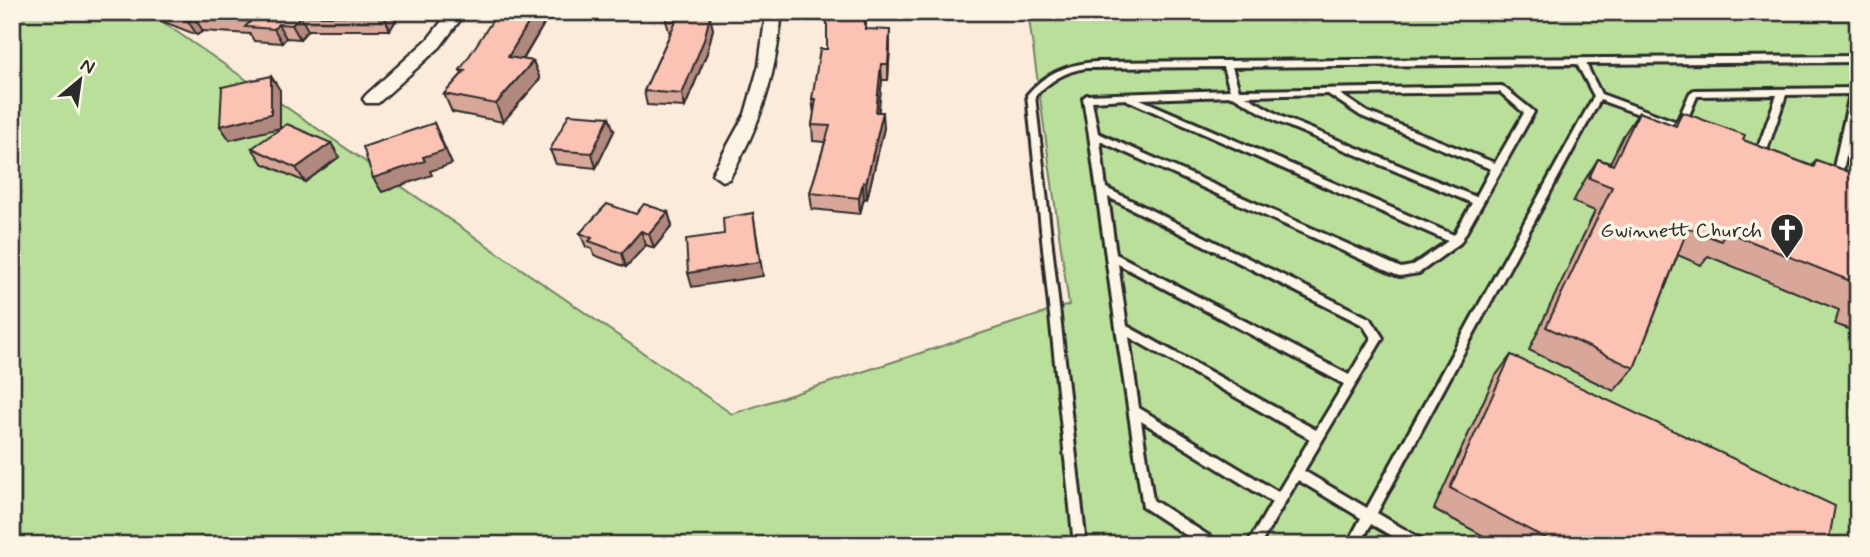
<svg xmlns="http://www.w3.org/2000/svg" width="1870" height="557" viewBox="0 0 1870 557" font-family="Mynerve,sans-serif">
<style>
.green{fill:#b9df9b;stroke:#728563;stroke-width:2}
.lines{fill:none;stroke-linecap:round;stroke-linejoin:round}
.service-casing{stroke:#2b2b2b;stroke-width:6}
.minor-casing{stroke:#2b2b2b;stroke-width:5}
.service{fill:#fcf5e5;fill-rule:evenodd}
.minor{fill:#fcf5e5;fill-rule:evenodd}
.wall{fill:#d9a79a;stroke:#2b2b2b;stroke-width:2}
.shaded-wall{fill:#b0887d;stroke:#2b2b2b;stroke-width:2}
.building{fill:#fcc2b3;stroke:#2b2b2b;stroke-width:2}
.labels{text-anchor:middle;stroke-width:7;stroke-linejoin:round;paint-order:stroke}
.poi-label{font-size:21px;fill:#2b2b2b;stroke:#fcf5e5;text-anchor:end}
</style>
<rect width="100%" height="100%" fill="#fcebdb"/>
<filter id="ink" filterUnits="userSpaceOnUse"><feTurbulence type="fractalNoise" baseFrequency=".0143" numOctaves="2"/><feDisplacementMap in="SourceGraphic" scale="14" xChannelSelector="R" yChannelSelector="G"/><feConvolveMatrix kernelMatrix="1 2 1 2 8 2 1 2 1" color-interpolation-filters="sRGB"/></filter>
<g filter="url(#ink)">
<path class="green" d="M12,12h136l584,402 337,-109 -41,-293h830v533h-1846z"/>
<g class="lines">
<g class="service-casing">
<path id="service" d="M1858,56v6l-272,2 15,30 76,28 13,-29 4,-3 164,-2v11l-17,82 -5,3 -5,-3 19,-87 -64,1 -21,61 -5,3 -5,-3 22,-61 -80,1 -12,29 8,4 -5,3 -88,-32 -223,413 47,28 1,4h-18l-36,-21 -11,21h-13l14,-27 -63,-38 -38,65h-13l25,-43 -131,-81 12,79 64,41 1,4h-17l-58,-38 -27,-179 -27,-193 -6,-37 4,-3 143,-5 -7,-23 -137,1c-21,3 -36,13 -51,28l51,449h-12l-47,-450c18,-22 41,-31 69,-33zM1577,64l17,32 -227,412 -63,-37 79,-133 -12,-19 -265,-131 -6,-47 296,134 4,1 19,-3 41,-30 74,-131 -2,-2 -30,-24 -263,4 -7,-23zM1500,92l24,21 -29,50 -128,-51 -27,-18zM1328,94l33,22 130,53 -15,28 -194,-80 -36,-21zM1233,96l43,25 196,82 -18,32 -314,-136zM1127,99v1l321,141 -36,25 -11,2 -303,-135 -6,-32zM1108,197l255,128 8,13 -22,37 -233,-121zM1118,264l226,120 -28,46 -189,-104zM1129,337l181,102 -32,53 -139,-84z"/>
</g>
<g class="minor-casing">
<g id="minor">
<path d="M449,12h17l-26,35 -62,56h-12l-3,-4 3,-4 62,-56z"/>
<path d="M766,12h16c-7,65 -20,111 -53,167l-7,2 -10,-7 33,-60 14,-49z"/>
</g>
</g>
<use href="#service" class="service"/>
<use href="#minor" class="minor"/>
</g>
<g class="wall">
<path d="M139,12h262l-11,18h-82l-8,9 -14,-1 -4,5 -28,-2 -4,-7 -47,-3 -6,4z"/>
<path d="M551,12l-28,48 10,1 7,18 -37,43 -51,-10 -8,-18 18,-20 -2,-4z"/>
<path d="M668,12h40v4l5,13 -6,24 -22,54 -38,-2 -3,-14 26,-57 -4,-13z"/>
<path d="M827,12h39v17l24,17 -2,34h-6l-4,32 6,16 -17,71 -3,-1 -4,16 -48,-5 -2,-16 15,-51 -12,-1 -1,-16 2,-11 -2,-15 15,-50z"/>
<path d="M1639,112l34,13 9,-13 61,28 69,26 4,-6 42,15v158l-23,-9 4,-14 -131,-54 -7,9 -23,-10 -44,113 -20,23 -85,-41 66,-139 -22,-9 10,-19 15,-24 12,4 13,-27z"/>
<path d="M614,131l-18,37 -40,-4 -6,-14z"/>
<path d="M331,143l8,14 -34,25 -43,-19 -10,-15z"/>
<path d="M668,212l4,14 -18,22 -8,-3 -20,22 -32,-12 -2,-6 -6,-2 -6,-14 56,-19z"/>
<path d="M1511,355l317,190h-328l-66,-36 60,-131z"/>
</g>
<g class="shaded-wall">
<path d="M386,12h15l-11,18 -6,-14z"/>
<path d="M535,12h16l-37,62 -6,-17z"/>
<path d="M703,12h5l-3,17 -3,-13z"/>
<path d="M300,16l8,14 -8,9 -8,-14z"/>
<path d="M710,16l3,13 -6,24 -22,54 -3,-13z"/>
<path d="M194,17l9,14 -6,4 -9,-14z"/>
<path d="M278,24l8,14 -4,5 -8,-14z"/>
<path d="M890,30v16l-2,34v-16z"/>
<path d="M533,61l7,18 -37,43 -7,-18z"/>
<path d="M881,64l1,16 -5,48 -1,-16z"/>
<path d="M271,76l9,14v38l-50,12 -10,-14z"/>
<path d="M883,112l1,16 -17,71 -1,-16z"/>
<path d="M609,117l5,14 -18,37 -4,-15z"/>
<path d="M434,123l18,41 -22,7 2,4 -50,17 -9,-14 50,-21z"/>
<path d="M331,143l8,14 -34,25 -9,-14z"/>
<path d="M863,182l1,16 -4,16 -1,-16z"/>
<path d="M668,212l4,14 -18,22 -5,-14z"/>
<path d="M753,213l10,63 -71,11 -4,-14z"/>
<path d="M641,231l5,14 -20,22 -4,-14z"/>
</g>
<g class="building">
<path d="M165,12h221l-2,4h-84l-8,9 -14,-1 -4,5 -29,-2 6,-6 -57,-4 -6,4z"/>
<path d="M498,12h37l-27,45 25,4 -37,43 -52,-10 21,-23 -5,-1z"/>
<path d="M668,12h35l-1,4h8l-6,24 -22,54 -38,-3 32,-70h-10z"/>
<path d="M827,12h38v17l25,1 -2,34h-7l-5,48h7l-17,71 -3,-1 -4,16 -49,-5 20,-67 -18,-1 4,-26h-4l8,-50h7z"/>
<path d="M271,76v38l-51,12 2,-39z"/>
<path d="M1639,112l37,14 6,-14 63,23 -2,5 71,27 2,-7 42,15v109l-133,-53 -4,10 -33,-13 -54,140 -88,-41 66,-140 -23,-9 9,-19 15,6z"/>
<path d="M569,114l40,3 -17,36 -42,-3z"/>
<path d="M434,123l11,27 -22,7 2,4 -52,17 -10,-31z"/>
<path d="M287,124l44,19 -35,25 -44,-20z"/>
<path d="M607,204l29,10 8,-10 24,8 -19,22 -8,-3 -19,22 -33,-12 3,-3 -12,-5z"/>
<path d="M753,213l7,49 -72,11 -2,-34 38,-5 -1,-16z"/>
<path d="M1511,355l324,151 -7,39h-270l-108,-57z"/>
</g>
</g>
<defs>
<g id="church-pin" transform="scale(1.75)"><path d="M0 17L-7.5 6A9.5 9.5 0 1 1 7.5 6Z" fill="#2b2b2b" stroke="#fcf5e5"/><path d="M-1.2-6h2.4v3.5h3.3v2.4h-3.3V6h-2.4V-.1h-3.3v-2.4h3.3Z" fill="#fff"/></g>
</defs>
<g fill-rule="evenodd">
<use href="#church-pin" x="1787" y="230"/>
</g>
<g class="labels">
<g class="poi-label">
<text x="1762" y="237">Gwinnett Church</text>
</g>
</g>
<rect width="1870" height="557" fill="none" stroke="#fcf5e5" stroke-width="42"/>
<rect x="21" y="21" width="1828" height="515" fill="none" stroke="#2b2b2b" stroke-width="2.5" filter="url(#ink)"/>
<g transform="translate(80 80) rotate(29)" stroke="#fcf5e5" stroke-width="5" paint-order="stroke">
<path d="M0-5L12 26L0 18L-12 26Z" fill="#2b2b2b"/>
<text y="-10" font-size="19" font-weight="bold" text-anchor="middle" fill="#2b2b2b">N</text>
</g>
</svg>
